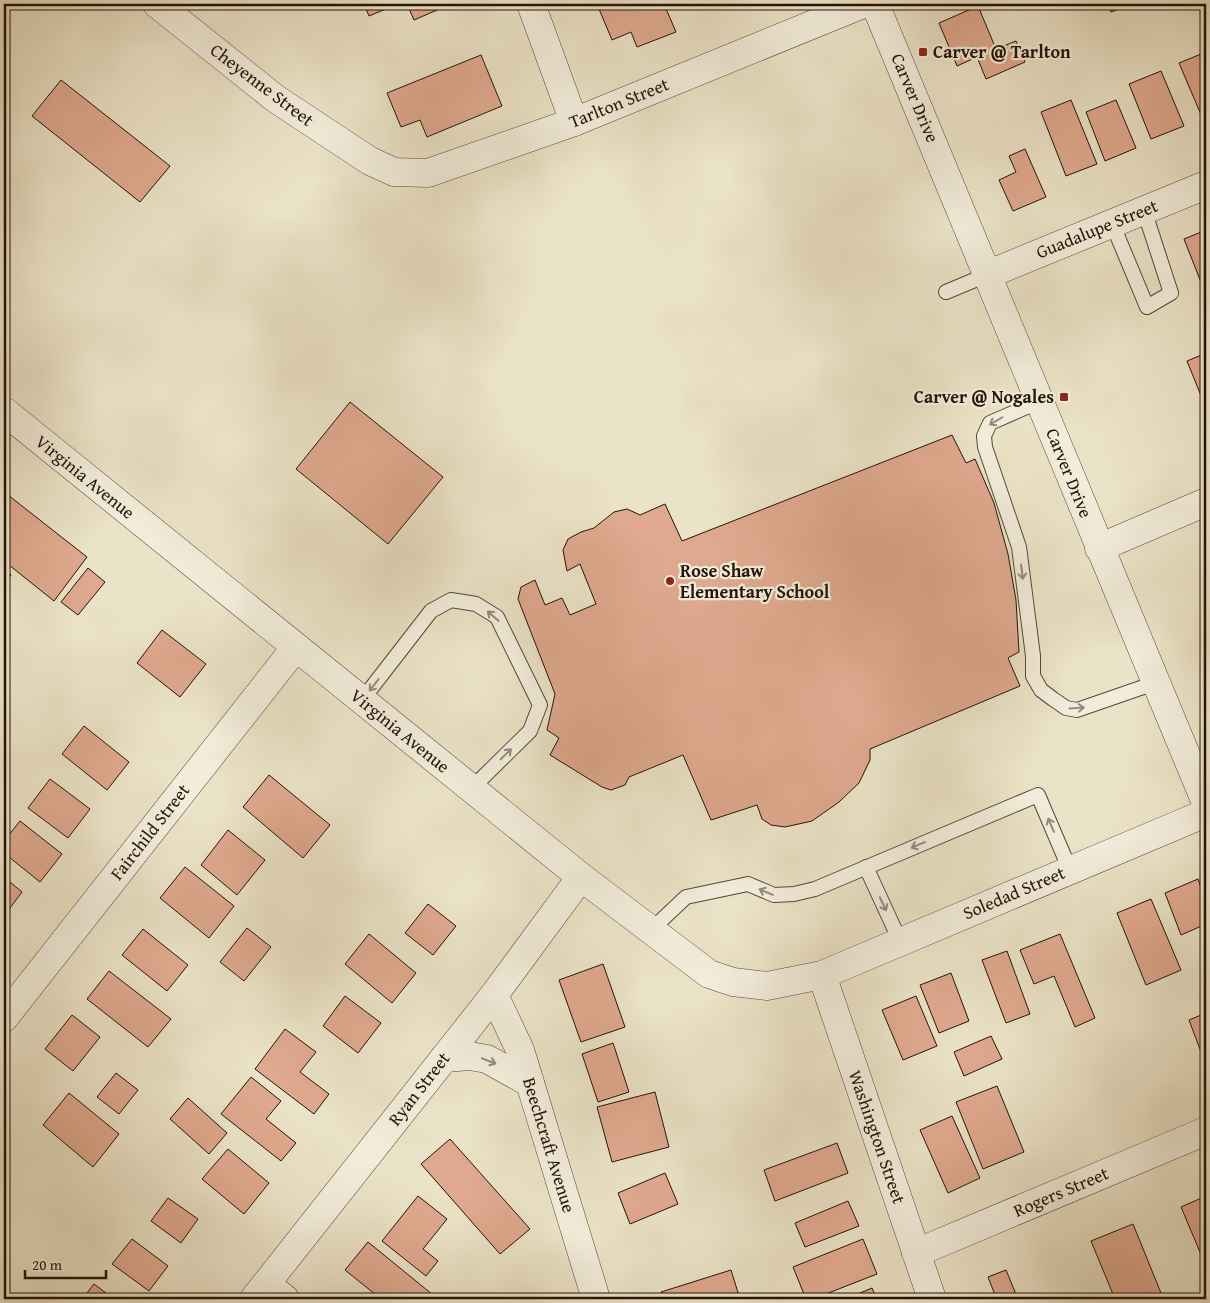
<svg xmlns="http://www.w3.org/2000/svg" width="1210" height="1303" viewBox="0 0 1210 1303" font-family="'Gentium Book Plus',serif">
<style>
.building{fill:#dfa98f;stroke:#251208}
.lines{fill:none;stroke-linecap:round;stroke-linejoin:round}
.lane-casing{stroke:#564638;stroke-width:16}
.street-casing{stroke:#564638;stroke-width:29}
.lane{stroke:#f2eddb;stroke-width:14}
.street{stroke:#f2eddb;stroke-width:28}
.oneway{stroke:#968a7c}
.poi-dot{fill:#8f2418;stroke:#f2eddb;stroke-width:2}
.labels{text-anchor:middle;stroke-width:4.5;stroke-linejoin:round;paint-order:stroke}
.poi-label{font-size:18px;font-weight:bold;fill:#251208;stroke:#f2eddb;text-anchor:start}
.street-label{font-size:18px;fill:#251208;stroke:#f2eddb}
</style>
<rect width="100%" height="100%" fill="#ebe3c7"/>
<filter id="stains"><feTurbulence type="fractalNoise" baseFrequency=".004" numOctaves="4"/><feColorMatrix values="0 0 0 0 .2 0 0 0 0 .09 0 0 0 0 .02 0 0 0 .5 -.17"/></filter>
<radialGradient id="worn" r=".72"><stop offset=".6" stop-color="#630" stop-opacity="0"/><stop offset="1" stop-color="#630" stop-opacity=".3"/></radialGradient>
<g class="building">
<path d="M364,4h34l-29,12z"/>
<path d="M407,4h44l-37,16z"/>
<path d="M611,4h53l12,28 -39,15 -6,-15 -19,8 -13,-31z"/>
<path d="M1108,4h24l-21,8z"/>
<path d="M978,6l18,43 20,-8 9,21 -39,17 -9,-22 -20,9 -18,-43z"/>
<path d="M1206,52v63l-4,2 -23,-54z"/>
<path d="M481,55l21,51 -75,31 -7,-17 -19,7 -14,-34z"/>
<path d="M1161,71l23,55 -33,13 -22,-55z"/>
<path d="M61,80l109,86 -30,36 -108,-86z"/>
<path d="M1071,100l26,64 -31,12 -25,-64z"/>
<path d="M1116,100l20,48 -31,13 -19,-49z"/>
<path d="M1025,149l21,48 -33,14 -14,-31 17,-8 -7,-16z"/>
<path d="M1206,230v65l-22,-56z"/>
<path d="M1204,354l2,7v47l-19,-47z"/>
<path d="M350,402l93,75 -55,67 -92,-75z"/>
<path d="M952,435l14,28 9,-4 19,44 14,51 8,46 3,52 -11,6 12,28 -150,63v11l-11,23 -20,19 -27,19 -27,6 -14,-2 -9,-6 -5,-14 -46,15 -28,-65 -54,22 -4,8 -14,5 -9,-3 -52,-32 9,-17 -12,-8 8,-36 -37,-95 3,-12 14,-7 10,25 17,-7 8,17 26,-11 -16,-40 -13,7 -4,-21 5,-11 13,-7 13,-4 20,-16 13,-3 13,6 25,-11 17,37z"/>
<path d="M8,495l79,62 -33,44 -50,-40v-61z"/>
<path d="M88,568l17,14 -27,33 -17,-13z"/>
<path d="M4,570l7,5 -7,10z"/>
<path d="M162,630l44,34 -26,33 -43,-34z"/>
<path d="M84,726l45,36 -22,28 -45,-36z"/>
<path d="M269,775l61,50 -27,33 -60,-51z"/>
<path d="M50,779l40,30 -22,29 -40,-30z"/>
<path d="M20,821l42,33 -22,28 -36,-29v-12z"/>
<path d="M228,830l37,30 -28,35 -36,-30z"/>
<path d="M185,867l49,39 -25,32 -49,-40z"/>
<path d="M4,877l18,15 -18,24z"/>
<path d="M1198,879l8,22v23l-25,11 -16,-42z"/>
<path d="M1151,899l30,71 -35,15 -29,-72z"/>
<path d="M428,904l28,22 -23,29 -28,-22z"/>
<path d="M247,928l24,19 -27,34 -24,-19z"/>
<path d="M143,929l45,36 -21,26 -45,-36z"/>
<path d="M369,934l47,39 -24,30 -47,-39z"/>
<path d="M1060,934l35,84 -20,9 -21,-51 -20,8 -14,-34z"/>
<path d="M1007,951l23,63 -24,9 -24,-63z"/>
<path d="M603,964l22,63 -44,15 -22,-62z"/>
<path d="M109,971l62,48 -23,28 -61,-48z"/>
<path d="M951,973l18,48 -30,12 -19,-48z"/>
<path d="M345,996l36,27 -23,30 -35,-27z"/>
<path d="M916,996l21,50 -34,14 -21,-50z"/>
<path d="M1206,1013v52l-17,-45z"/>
<path d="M72,1015l28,22 -27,34 -28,-22z"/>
<path d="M285,1029l31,23 -16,20 29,22 -15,20 -59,-45z"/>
<path d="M991,1036l11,23 -38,17 -10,-24z"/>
<path d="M613,1043l16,49 -31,10 -16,-48z"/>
<path d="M116,1073l22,17 -19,24 -22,-17z"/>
<path d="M251,1077l30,24 -15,18 30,24 -15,18 -60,-47z"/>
<path d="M997,1086l27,66 -41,17 -27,-67z"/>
<path d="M655,1092l14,55 -57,15 -15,-55z"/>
<path d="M69,1093l50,41 -26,33 -50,-42z"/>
<path d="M188,1098l39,35 -18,21 -39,-35z"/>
<path d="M952,1116l28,62 -32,15 -28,-63z"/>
<path d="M450,1139l80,90 -30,25 -79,-90z"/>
<path d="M837,1143l11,30 -73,28 -11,-31z"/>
<path d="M228,1149l41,34 -25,31 -42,-35z"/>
<path d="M665,1173l13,31 -48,20 -12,-31z"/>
<path d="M418,1196l29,23 -24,30 15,12 -12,15 -44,-35z"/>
<path d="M1206,1196v59l-4,2 -21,-50z"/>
<path d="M168,1198l30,21 -17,24 -30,-22z"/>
<path d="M848,1201l11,25 -54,21 -10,-24z"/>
<path d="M1133,1224l28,69 -15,6h-31l-24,-58z"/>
<path d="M132,1239l36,27 -19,25 -37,-27z"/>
<path d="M863,1239l14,35 -64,25h-7l-13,-32z"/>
<path d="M368,1242l70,57h-57l-36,-29z"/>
<path d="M731,1270l9,29h-77l-2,-7z"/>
<path d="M1006,1270l12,29h-33l10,-4 -7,-18z"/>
<path d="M94,1284l20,15 -31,-1z"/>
<path d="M872,1288l5,11h-31z"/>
</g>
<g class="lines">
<g class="lane-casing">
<g id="lane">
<path d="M1112,223l35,84 24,-14 -27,-83"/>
<path d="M946,292l43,-18"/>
<path d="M1040,401l-50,22 -6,13 1,11 34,100 14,109v20l8,14 12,9 13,9 11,2 78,-27"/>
<path d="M362,700l69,-89 20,-11 25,4 21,13 43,88 -10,26 -58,57"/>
<path d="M866,867l34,74"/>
<path d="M651,930l35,-33 62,-13 26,11 20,-1 21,-5 223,-94 32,75"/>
</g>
</g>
<g class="street-casing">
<g id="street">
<path d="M157,4l119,95 94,62 24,11 34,1 146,-51 289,-118"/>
<path d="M531,4l43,118"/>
<path d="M875,4c112,266 219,534 331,799"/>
<path d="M989,274l217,-89"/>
<path d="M4,411l577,466 128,97 24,8 34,4 55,-11 384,-162"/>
<path d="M1099,548l107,-46"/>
<path d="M822,975l110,324"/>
<path d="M494,995l26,55 76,249"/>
<path d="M4,1018l292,-371"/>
<path d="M444,1058l26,-2 17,3 43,24"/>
<path d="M916,1253l290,-122"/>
<path d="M266,1284l19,15"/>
<path d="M254,1299l240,-304 87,-118"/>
</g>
</g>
<use href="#lane" class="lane"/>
<use href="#street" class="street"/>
</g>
<defs><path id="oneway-shaft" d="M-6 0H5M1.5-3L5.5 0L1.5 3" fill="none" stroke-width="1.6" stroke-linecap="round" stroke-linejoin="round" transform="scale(1.25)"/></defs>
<g class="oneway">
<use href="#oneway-shaft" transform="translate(996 421) rotate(150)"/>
<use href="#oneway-shaft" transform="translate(1022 572) rotate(83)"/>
<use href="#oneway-shaft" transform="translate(493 616) rotate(-139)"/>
<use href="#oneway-shaft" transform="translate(374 685) rotate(128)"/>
<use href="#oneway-shaft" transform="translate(1077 708) rotate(-4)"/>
<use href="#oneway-shaft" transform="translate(506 754) rotate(-44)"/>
<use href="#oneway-shaft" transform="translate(1051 825) rotate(-113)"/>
<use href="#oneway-shaft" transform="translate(918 845) rotate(157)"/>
<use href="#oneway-shaft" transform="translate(766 892) rotate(-157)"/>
<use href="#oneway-shaft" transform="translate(883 904) rotate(65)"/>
<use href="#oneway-shaft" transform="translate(489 1061) rotate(21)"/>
</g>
<g class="poi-dot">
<rect x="918" y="47" width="10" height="10" rx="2.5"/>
<rect x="1059" y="392" width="10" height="10" rx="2.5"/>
<circle cx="670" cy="581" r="5"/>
</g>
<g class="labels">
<g class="poi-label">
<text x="933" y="58">Carver @ Tarlton</text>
<text x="1054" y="403" text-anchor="end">Carver @ Nogales</text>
<text x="680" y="577">Rose Shaw<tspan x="680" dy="21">Elementary School</tspan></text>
</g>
<g class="street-label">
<text transform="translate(262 85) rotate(37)" y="6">Cheyenne Street</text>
<text transform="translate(915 98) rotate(67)" y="6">Carver Drive</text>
<text transform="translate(619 103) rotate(-22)" y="6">Tarlton Street</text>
<text transform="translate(1097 229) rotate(-22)" y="6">Guadalupe Street</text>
<text transform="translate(1069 473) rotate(68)" y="6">Carver Drive</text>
<text transform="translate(85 477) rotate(39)" y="6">Virginia Avenue</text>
<text transform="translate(400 731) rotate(39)" y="6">Virginia Avenue</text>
<text transform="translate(150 832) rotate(-52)" y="6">Fairchild Street</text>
<text transform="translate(1014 893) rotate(-23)" y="6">Soledad Street</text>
<text transform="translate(419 1089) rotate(-52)" y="6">Ryan Street</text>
<text transform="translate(877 1137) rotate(71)" y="6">Washington Street</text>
<text transform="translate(549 1145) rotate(73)" y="6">Beechcraft Avenue</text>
<text transform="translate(1061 1192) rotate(-23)" y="6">Rogers Street</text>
</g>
</g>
<rect width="1210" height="1303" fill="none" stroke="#ebe3c7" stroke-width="20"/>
<rect x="5" y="5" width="1200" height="1293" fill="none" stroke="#251208" stroke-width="2.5"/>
<rect x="10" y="10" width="1190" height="1283" fill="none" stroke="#251208"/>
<path d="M25 1270v8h81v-8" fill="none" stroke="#251208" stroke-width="2.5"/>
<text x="32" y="1270" font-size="15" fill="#251208" stroke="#f2eddb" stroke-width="4" paint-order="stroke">20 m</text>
<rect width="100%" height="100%" filter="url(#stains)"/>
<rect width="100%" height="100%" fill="url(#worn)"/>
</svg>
